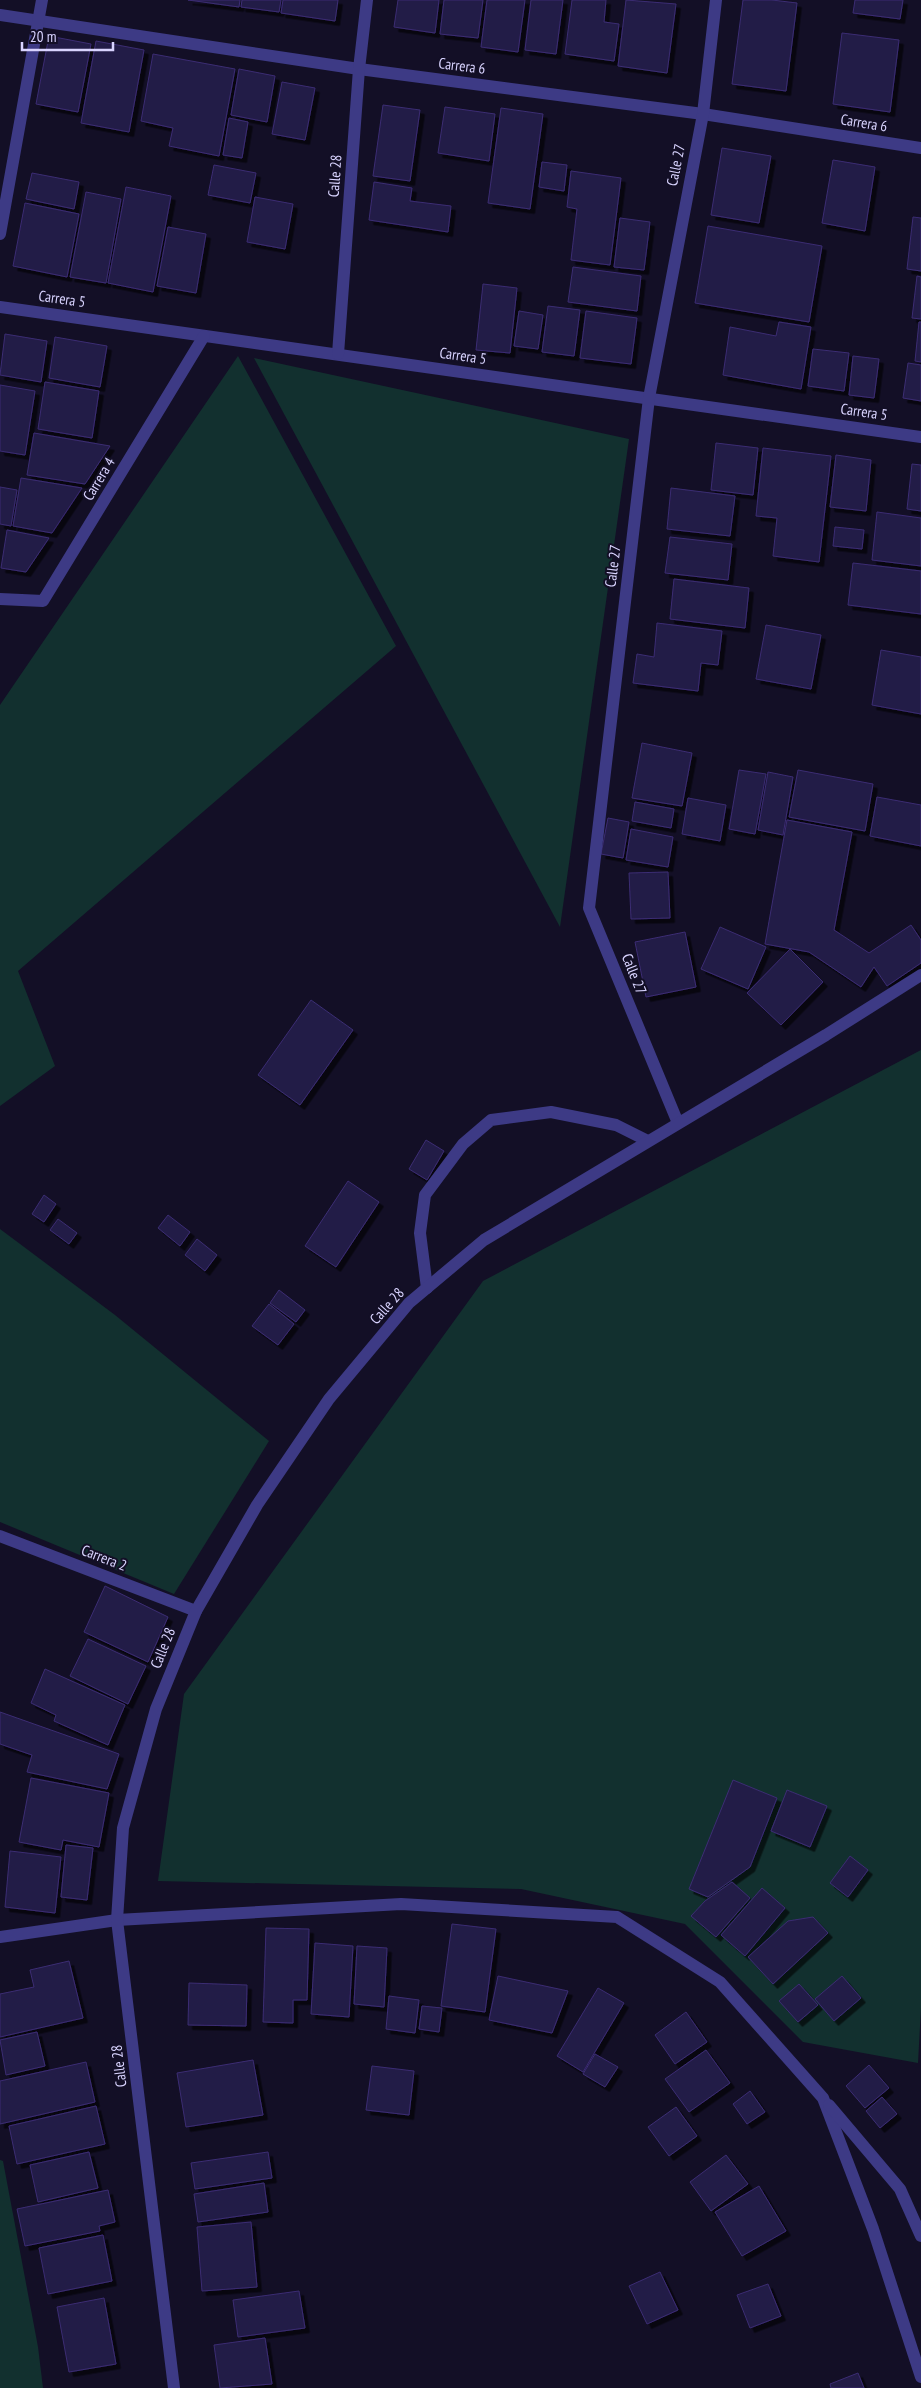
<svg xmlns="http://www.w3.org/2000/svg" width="921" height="2388" viewBox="0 0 921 2388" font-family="'PT Sans Narrow',sans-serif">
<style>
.green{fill:#12302f}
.building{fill:#241b47;stroke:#3b2d73;filter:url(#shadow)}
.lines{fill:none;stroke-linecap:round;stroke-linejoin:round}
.minor{stroke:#3d3a85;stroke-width:12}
.labels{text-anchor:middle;stroke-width:4;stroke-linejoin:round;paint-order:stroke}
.street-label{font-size:15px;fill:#d9d4ff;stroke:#130f26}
</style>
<defs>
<filter id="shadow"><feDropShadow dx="4.5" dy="4.5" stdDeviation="0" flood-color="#0009"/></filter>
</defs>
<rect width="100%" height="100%" fill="#130f26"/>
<g class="green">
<path d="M238,356l158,290 -378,325 37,95 -55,40v-401z"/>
<path d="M254,358l375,81 -69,488z"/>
<path d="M921,1050v958l-3,55 -115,-21 -118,-118 -164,-35 -363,-8 26,-187 299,-413z"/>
<path d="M0,1229l115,86 154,126 -95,153 -174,-72z"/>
<path d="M0,2160l3,1 35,186 5,41h-43z"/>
</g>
<g class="building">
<path d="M188,0h52l-1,7z"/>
<path d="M242,0h39l-2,12 -38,-5z"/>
<path d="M283,0h55l-3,21 -54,-8z"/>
<path d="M398,0h41l-4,33 -41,-6z"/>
<path d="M444,0h39l-5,38 -38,-4z"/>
<path d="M487,0h38l-7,52 -37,-5z"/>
<path d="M531,0h32l-7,54 -31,-4z"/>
<path d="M572,0h34l-2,22 15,2 -5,37 -49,-7z"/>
<path d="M626,0l50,4 -9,69 -49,-7z"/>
<path d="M743,0h29l25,3 -11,88 -54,-7z"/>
<path d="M855,0h48l-3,19 -47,-6z"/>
<path d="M842,33l57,7 -9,72 -57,-8z"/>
<path d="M49,36l42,8 -13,68 -42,-8z"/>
<path d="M96,41l48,9 -15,82 -48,-9z"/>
<path d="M153,54l82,15 -16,87 -50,-10 4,-18 -32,-7z"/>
<path d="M239,69l36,7 -8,46 -36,-7z"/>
<path d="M282,82l33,6 -10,52 -33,-6z"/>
<path d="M383,105l37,5 -10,71 -37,-5z"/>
<path d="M445,107l50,7 -6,47 -51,-8z"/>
<path d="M501,108l42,6 -13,95 -42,-6z"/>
<path d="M229,118l19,4 -6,36 -19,-3z"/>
<path d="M722,148l49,8 -12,67 -48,-8z"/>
<path d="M833,160l42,7 -10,64 -43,-8z"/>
<path d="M542,162l25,3 -3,26 -25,-4z"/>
<path d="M214,165l42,8 -6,30 -42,-8z"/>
<path d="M571,171l50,7 -11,87 -39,-5 6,-51 -10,-2z"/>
<path d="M32,173l47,9 -5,27 -48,-10z"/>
<path d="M374,182l38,6 -2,13 41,5 -3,26 -79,-12z"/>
<path d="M126,187l45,9 -18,96 -45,-9z"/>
<path d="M86,192l35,7 -15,84 -36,-6z"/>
<path d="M255,197l38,7 -8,45 -38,-7z"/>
<path d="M25,203l54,11 -12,63 -54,-11z"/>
<path d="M913,217l8,1v53l-14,-2z"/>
<path d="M620,218l30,4 -6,48 -30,-3z"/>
<path d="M708,226l114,20 -13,76 -114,-19z"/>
<path d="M168,227l38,7 -10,59 -39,-7z"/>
<path d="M573,267l68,9 -4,35 -69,-9z"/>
<path d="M917,276l4,1v42l-9,-1z"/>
<path d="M483,284l34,4 -7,65 -34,-3z"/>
<path d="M548,306l32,4 -6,46 -32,-4z"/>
<path d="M519,311l24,4 -5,34 -24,-3z"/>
<path d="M586,311l51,7 -6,46 -51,-6z"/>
<path d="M779,322l32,5 -10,62 -78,-14 7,-48 46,9z"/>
<path d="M919,322h2v40l-6,-1z"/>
<path d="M5,334l42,7 -6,41 -41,-7z"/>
<path d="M55,337l52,9 -7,41 -51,-9z"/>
<path d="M813,349l36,4 -5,38 -36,-5z"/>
<path d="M853,356l26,3 -5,39 -25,-3z"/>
<path d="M908,363l13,2v36l-18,-3z"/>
<path d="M45,382l54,9 -7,47 -54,-9z"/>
<path d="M0,385l35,6 -10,64 -25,-4z"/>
<path d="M34,433l76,13 -25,38 -58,-9z"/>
<path d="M716,443l42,5 -5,47 -42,-5z"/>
<path d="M763,448l68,8 -12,106 -46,-6 4,-38 -21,-2z"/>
<path d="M836,455l35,5 -5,51 -36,-4z"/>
<path d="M912,464l9,1v46l-14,-2z"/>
<path d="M21,478l61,10 -30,45 -39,-7z"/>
<path d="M0,487l17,3 -6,36 -11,-2z"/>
<path d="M671,488l64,8 -5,40 -63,-7z"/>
<path d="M877,512l44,6v48l-49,-6z"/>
<path d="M835,527l29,3 -2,19 -29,-3z"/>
<path d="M7,530l42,8 -23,34 -25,-4z"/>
<path d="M670,537l62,7 -4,36 -63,-7z"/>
<path d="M853,563l68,8v43l-73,-9z"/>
<path d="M674,579l75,9 -4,40 -75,-9z"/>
<path d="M657,623l65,8 -4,34 -17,-2 -3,28 -65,-8 4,-29 17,3z"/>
<path d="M766,625l55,10 -10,54 -55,-10z"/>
<path d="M881,650l40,7v57l-49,-9z"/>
<path d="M642,743l50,10 -10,53 -50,-8z"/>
<path d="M739,770l27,4 -11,60 -26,-5z"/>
<path d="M798,770l75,14 -8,47 -76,-14z"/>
<path d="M768,772l25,5 -10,58 -25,-5z"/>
<path d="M877,797l44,8v41l-51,-10z"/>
<path d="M688,798l38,7 -6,36 -38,-7z"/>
<path d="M635,802l39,7 -3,19 -39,-7z"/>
<path d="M608,818l21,4 -6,36 -22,-4z"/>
<path d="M787,820l65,12 -18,98 35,23 42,-28 10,15v23l-34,23 -13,-19 -13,20 -52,-35 -44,-8z"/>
<path d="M631,829l42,8 -5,30 -42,-7z"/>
<path d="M668,872l2,46 -39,1 -2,-46z"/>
<path d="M720,927l46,20 -18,42 -47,-20z"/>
<path d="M685,932l11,55 -50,10 -11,-55z"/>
<path d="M790,949l33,33 -42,43 -34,-32z"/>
<path d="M311,1000l42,30 -53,75 -42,-30z"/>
<path d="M426,1140l18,11 -17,29 -18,-11z"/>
<path d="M348,1181l31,21 -43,65 -31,-21z"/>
<path d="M44,1195l12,9 -12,18 -12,-8z"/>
<path d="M168,1215l22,17 -10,14 -22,-18z"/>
<path d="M58,1219l19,14 -8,11 -19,-14z"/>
<path d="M197,1239l20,16 -12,16 -20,-16z"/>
<path d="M279,1290l26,20 -9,12 -26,-19z"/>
<path d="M269,1304l25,20 -16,21 -26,-19z"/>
<path d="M105,1586l63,31 -20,45 -64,-30z"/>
<path d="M88,1639l58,27 -18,38 -58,-28z"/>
<path d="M45,1669l80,36 -17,40 -54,-24 2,-6 -25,-12z"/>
<path d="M0,1712l119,42 -12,35 -80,-17 5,-17 -32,-11z"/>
<path d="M31,1778l78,15 -10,54 -36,-7 -2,10 -42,-8z"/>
<path d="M733,1780l44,18 -27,69 -42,30 -19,-8z"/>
<path d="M787,1790l40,16 -17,41 -39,-16z"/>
<path d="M66,1845l27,3 -6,52 -26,-3z"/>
<path d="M10,1851l51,6 -6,56 -50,-6z"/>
<path d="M850,1856l18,14 -20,27 -18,-14z"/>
<path d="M732,1882l18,16 -34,39 -25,-21 14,-15z"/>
<path d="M762,1888l23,20 -40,48 -24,-21z"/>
<path d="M813,1917l15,16 -55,51 -25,-27 40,-36z"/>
<path d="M452,1924l44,5 -11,83 -44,-6z"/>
<path d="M266,1928l43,1 -2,71h-14v23l-30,-1z"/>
<path d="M315,1943l38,3 -4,71 -38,-3z"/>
<path d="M357,1946l30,2 -3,59 -30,-3z"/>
<path d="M69,1961l14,57 -83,19v-43l34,-7 -4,-17z"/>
<path d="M498,1976l70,15 -16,42 -63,-13z"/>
<path d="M842,1976l19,22 -27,23 -19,-22z"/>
<path d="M189,1983l58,2 -1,41 -58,-1z"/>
<path d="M799,1984l19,21 -20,17 -19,-21z"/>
<path d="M598,1988l26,15 -41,69 -26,-16z"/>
<path d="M389,1996l30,4 -4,33 -29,-4z"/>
<path d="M422,2006l20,2 -3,24 -20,-3z"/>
<path d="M686,2012l21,30 -32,22 -20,-29z"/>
<path d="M37,2032l8,34 -39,9 -6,-35z"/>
<path d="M706,2050l24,33 -41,29 -24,-33z"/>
<path d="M595,2054l23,13 -13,20 -22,-13z"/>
<path d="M253,2060l10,55 -77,12 -9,-54z"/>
<path d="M86,2062l9,40 -95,22v-43z"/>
<path d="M869,2065l20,23 -24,20 -19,-22z"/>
<path d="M372,2066l42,5 -5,44 -43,-5z"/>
<path d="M750,2091l15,21 -18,12 -14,-20z"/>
<path d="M882,2097l15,17 -17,14 -14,-17z"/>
<path d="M96,2106l9,38 -88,20 -8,-38z"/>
<path d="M676,2107l21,29 -28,20 -21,-29z"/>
<path d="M89,2152l9,36 -60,14 -8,-37z"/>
<path d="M268,2152l4,26 -77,11 -4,-26z"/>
<path d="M726,2155l22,29 -37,27 -21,-29z"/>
<path d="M264,2183l4,29 -70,10 -4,-28z"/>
<path d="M759,2186l27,45 -44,25 -27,-44z"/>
<path d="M108,2190l7,32 -16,4 1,5 -75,15 -8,-37z"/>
<path d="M251,2222l6,65 -55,4 -5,-64z"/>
<path d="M103,2235l9,46 -64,13 -9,-46z"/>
<path d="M660,2272l18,38 -31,14 -18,-38z"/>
<path d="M768,2284l13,32 -31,12 -13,-33z"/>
<path d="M299,2291l6,37 -67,9 -5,-37z"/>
<path d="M104,2298l12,66 -47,8 -12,-65z"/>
<path d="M265,2338l7,46 -52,4 -6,-43z"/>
<path d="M858,2373l6,15h-33l-1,-4z"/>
</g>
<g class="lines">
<g class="minor">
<path d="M0,15l359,54 344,45 218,34"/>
<path d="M0,234l42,-234"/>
<path d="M0,307l921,130"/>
<path d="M338,354l21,-285 8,-69"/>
<path d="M0,599l43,2 161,-265"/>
<path d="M678,1123l-89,-215 60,-510 54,-284 13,-114"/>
<path d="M427,1288l-7,-55 5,-38 38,-51 28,-24 60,-8 65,13 32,16"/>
<path d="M0,1536l196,75"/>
<path d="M0,1937l117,-17 284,-16 216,13 103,65 103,116 50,131 48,148"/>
<path d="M829,2105l71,84 21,47"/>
<path d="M174,2388l-57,-468 6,-92 33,-119 40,-98 61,-106 72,-106 80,-96 75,-63 342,-205 95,-60"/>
</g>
</g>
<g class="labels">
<g class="street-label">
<text transform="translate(462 66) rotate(7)" y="5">Carrera 6</text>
<text transform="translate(864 123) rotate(9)" y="5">Carrera 6</text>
<text transform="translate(676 165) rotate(-79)" y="5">Calle 27</text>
<text transform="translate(335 176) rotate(-86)" y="5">Calle 28</text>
<text transform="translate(62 299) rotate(8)" y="5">Carrera 5</text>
<text transform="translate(463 356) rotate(8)" y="5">Carrera 5</text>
<text transform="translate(864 412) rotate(8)" y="5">Carrera 5</text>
<text transform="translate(99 479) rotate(-59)" y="5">Carrera 4</text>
<text transform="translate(613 566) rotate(-83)" y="5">Calle 27</text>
<text transform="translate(634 974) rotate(68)" y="5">Calle 27</text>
<text transform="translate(387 1306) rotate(-48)" y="5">Calle 28</text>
<text transform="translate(104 1558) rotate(21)" y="5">Carrera 2</text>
<text transform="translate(163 1648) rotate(-68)" y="5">Calle 28</text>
<text transform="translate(119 2066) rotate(-97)" y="5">Calle 28</text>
</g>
</g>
<path d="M22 42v8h91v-8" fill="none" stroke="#d9d4ff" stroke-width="2.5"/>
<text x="30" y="42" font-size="15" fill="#d9d4ff" stroke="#130f26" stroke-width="4" paint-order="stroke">20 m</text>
</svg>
